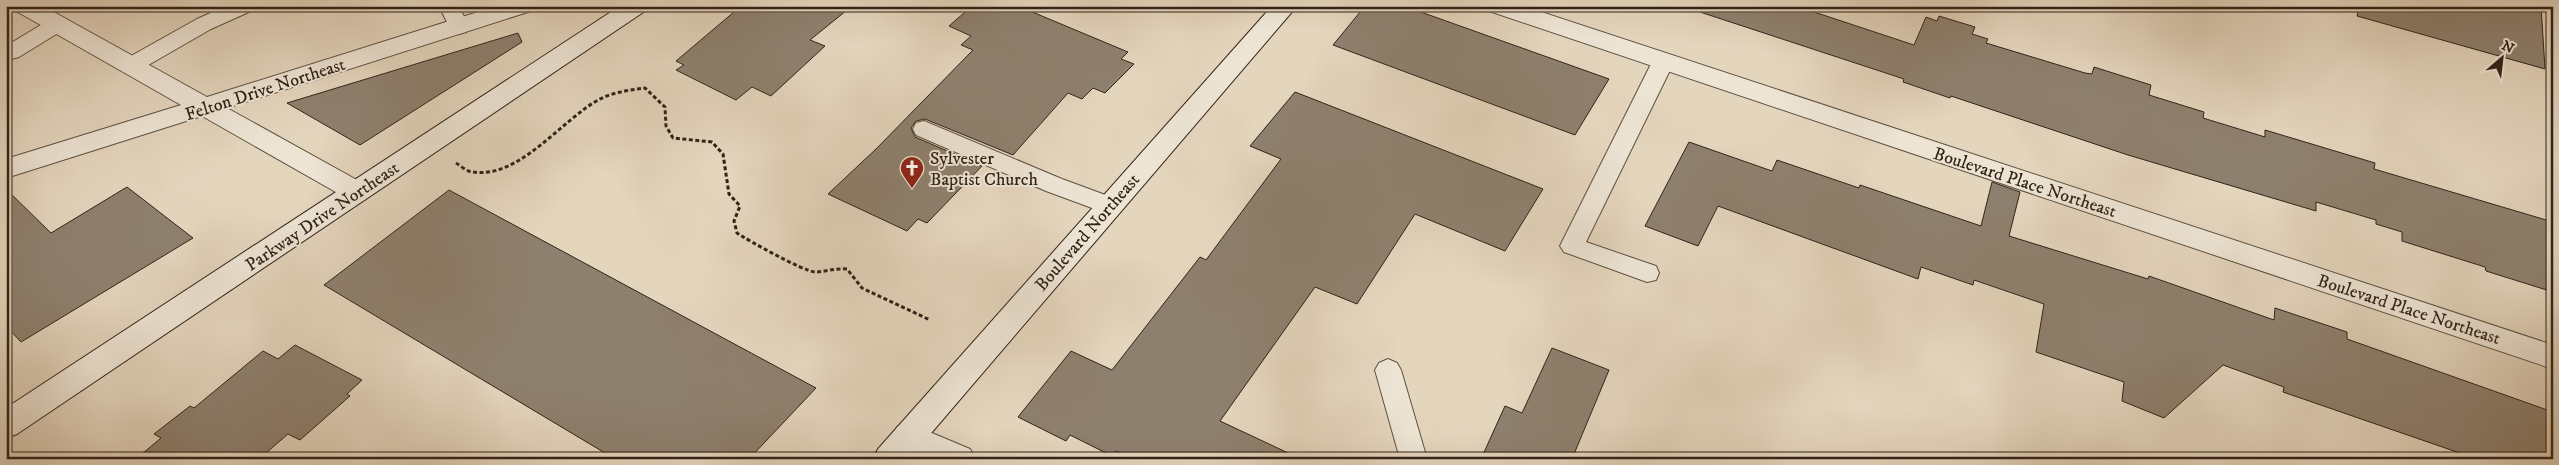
<svg xmlns="http://www.w3.org/2000/svg" width="2559" height="465" viewBox="0 0 2559 465" font-family="'IM FELL DW Pica',serif">
<style>
.building{fill:#8e806e;stroke:#312318}
.lines{fill:none;stroke-linecap:round;stroke-linejoin:round}
.lane-casing{stroke:#5e5041;stroke-width:2}
.street-casing{stroke:#5e5041;stroke-width:2}
.secondary-casing{stroke:#312318;stroke-width:2}
.path{stroke:#312318;stroke-width:3;stroke-dasharray:4 2.5;stroke-linecap:butt}
.lane{fill:#ede4d4;fill-rule:evenodd}
.street{fill:#ede4d4;fill-rule:evenodd}
.secondary{fill:#ede4d4;fill-rule:evenodd}
.labels{text-anchor:middle;stroke-width:4;stroke-linejoin:round;paint-order:stroke}
.street-label{font-size:18px;fill:#312318;stroke:#ede4d4}
.poi-label{font-size:18px;fill:#312318;stroke:#ede4d4;text-anchor:start}
</style>
<rect width="100%" height="100%" fill="#e4d5bd"/>
<filter id="stains"><feTurbulence type="fractalNoise" baseFrequency=".004" numOctaves="4"/><feColorMatrix values="0 0 0 0 .2 0 0 0 0 .09 0 0 0 0 .02 0 0 0 .5 -.17"/></filter>
<radialGradient id="worn" r=".72"><stop offset=".6" stop-color="#630" stop-opacity="0"/><stop offset="1" stop-color="#630" stop-opacity=".3"/></radialGradient>
<g class="building">
<path d="M741,6h111l-42,34 15,6 -54,50 -19,-9 -16,13 -60,-30 8,-5 -8,-4z"/>
<path d="M972,6h46l110,46 -7,7 13,5 -29,29 -12,-5 -11,11 -14,-6 -55,62 -88,-36 -9,2 -5,7 4,9 67,29 -55,57 -9,-4 -11,12 -79,-37 48,-45 97,-99 -12,-5 10,-9 -22,-10z"/>
<path d="M1365,6h39l205,73 -34,56 -242,-90z"/>
<path d="M1701,6h95l118,39 12,-28 11,4 2,-5 36,11 -3,7 16,5 -2,4 99,30 7,1 2,-7 57,18 -2,10 55,17 -1,6 62,19v-7l110,33 -1,6 179,53v70l-67,-21 -1,-4 -83,-26v-9l-26,-8v-4l-60,-18v9l-188,-56 -177,-59 -1,2 -47,-16 1,-3 -204,-67z"/>
<path d="M2359,6h182l4,63 -188,-53z"/>
<path d="M518,33l4,9 -162,103 -73,-42z"/>
<path d="M1295,92l248,97 -38,62 -90,-37 -58,90 -42,-17 -95,134 81,38h-168l-17,-8 -4,5 -42,-21 -4,6 -48,-24 53,-66 41,19 88,-113 6,3 75,-101 -31,-13z"/>
<path d="M1689,142l83,29 5,-11 82,28 1,-3 121,41 11,-44 28,10 -11,44 139,43 1,-3 125,44 1,-12 72,24v7l206,73v47h-76l-194,-67 1,-5 -61,-22 -59,53 -42,-17 2,-19 -88,-30 8,-48 -70,-24 -1,5 -52,-18 -3,12 -200,-73 -20,40 -53,-20z"/>
<path d="M127,187l66,51 -172,104 -15,-16v-137l45,44z"/>
<path d="M449,190l367,198 -67,71h-134l-291,-174z"/>
<path d="M295,345l67,35 -15,14 3,2 -50,44 -12,-6 -29,25h-123l25,-21 -7,-4 36,-28 4,2 69,-57 15,8z"/>
<path d="M1552,348l57,22 -37,89h-91l24,-53 17,7z"/>
</g>
<g class="lines">
<g class="lane-casing">
<g id="lane">
<path d="M226,6h28l-3,5 -40,18 -73,42 -8,2 -8,-2 -3,-5 3,-5 75,-42z"/>
<path d="M439,6h20l10,21 -3,5 -7,2 -7,-2z"/>
<path d="M56,18l7,2 3,5 -3,5 -44,27 -7,2 -6,-2v-11l43,-26z"/>
<path d="M1663,55l8,2 3,5 -88,180 70,24 3,7 -3,7 -9,2 -83,-30 -4,-6 92,-184 3,-5z"/>
<path d="M924,121l138,58 57,21 4,6 -4,6 -8,3 -65,-24 -130,-56 -3,-6 3,-6z"/>
<path d="M1388,359l9,4 4,7 26,89h-27l-25,-89 4,-7z"/>
</g>
</g>
<g class="street-casing">
<g id="street">
<path d="M12,6h31l164,91 290,-91h38l-4,5 -304,97 139,77 4,7 -4,7 -9,3 -9,-3 -146,-83 -196,62v-19l175,-54 -165,-94z"/>
<path d="M1485,6h38l1030,339v24l-1064,-358z"/>
<path d="M908,423l62,26 5,10c-27,0 -69,5 -82,-23l4,-9z"/>
</g>
</g>
<g class="secondary-casing">
<g id="secondary">
<path d="M620,6h29l-4,5 -628,423 -11,4v-30z"/>
<path d="M1272,6h25l-388,453h-36l5,-10z"/>
</g>
</g>
<path class="path" d="M456,163c5,3 11,9 17,9 47,7 89,-53 127,-73 14,-7 30,-9 45,-11l20,19 1,19 7,12 39,4 11,12 6,40 11,12 -6,15 3,12c12,8 66,38 78,39 9,0 20,-4 32,-3l15,19 68,32"/>
<use href="#lane" class="lane"/>
<use href="#street" class="street"/>
<use href="#secondary" class="secondary"/>
</g>
<defs>
<g id="church-pin" transform="scale(1.25)"><path d="M0 17L-7.5 6A9.5 9.5 0 1 1 7.5 6Z" fill="#8f2418" stroke="#ede4d4"/><path d="M-1.2-6h2.4v3.5h3.3v2.4h-3.3V6h-2.4V-.1h-3.3v-2.4h3.3Z" fill="#fff"/></g>
</defs>
<g fill-rule="evenodd">
<use href="#church-pin" x="912" y="168"/>
</g>
<g class="labels">
<g class="street-label">
<text transform="translate(265 89) rotate(-18)" y="6">Felton Drive Northeast</text>
<text transform="translate(2025 182) rotate(18)" y="6">Boulevard Place Northeast</text>
<text transform="translate(322 216) rotate(-34)" y="6">Parkway Drive Northeast</text>
<text transform="translate(1087 232) rotate(-49)" y="6">Boulevard Northeast</text>
<text transform="translate(2409 309) rotate(18)" y="6">Boulevard Place Northeast</text>
</g>
<g class="poi-label">
<text x="930" y="164">Sylvester<tspan x="930" dy="21">Baptist Church</tspan></text>
</g>
</g>
<rect width="2559" height="465" fill="none" stroke="#e4d5bd" stroke-width="25"/>
<rect x="8" y="8" width="2544" height="450" fill="none" stroke="#312318" stroke-width="2.5"/>
<rect x="12" y="12" width="2534" height="440" fill="none" stroke="#312318"/>
<g transform="translate(2502 58) rotate(28)" stroke="#ede4d4" stroke-width="4" paint-order="stroke">
<path d="M0-4L9 19L0 12L-9 19Z" fill="#312318"/>
<text y="-8" font-size="14" font-weight="bold" text-anchor="middle" fill="#312318">N</text>
</g>
<rect width="100%" height="100%" filter="url(#stains)"/>
<rect width="100%" height="100%" fill="url(#worn)"/>
</svg>
